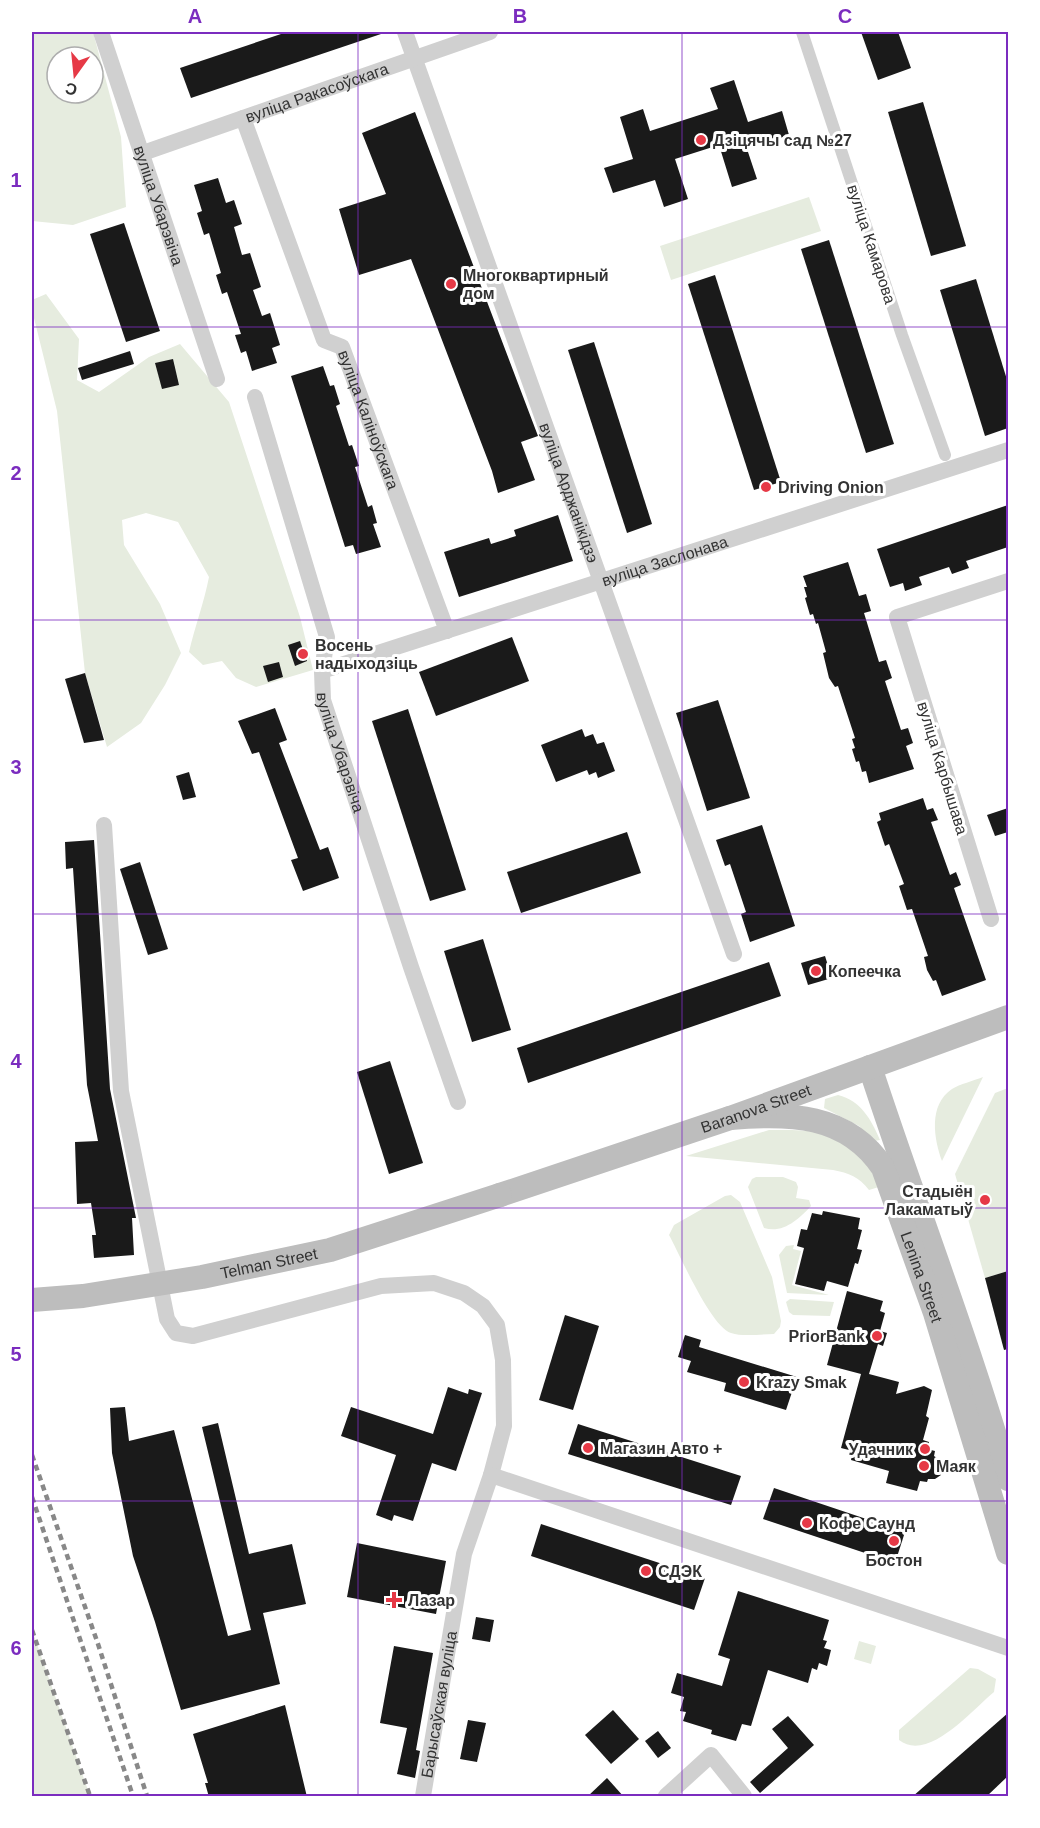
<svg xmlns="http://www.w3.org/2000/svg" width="1040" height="1828" viewBox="0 0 1040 1828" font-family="Arial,sans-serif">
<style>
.green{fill:#e6ecdf;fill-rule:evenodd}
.building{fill:#1a1a1a}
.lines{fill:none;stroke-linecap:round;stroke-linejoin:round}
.pedestrian{stroke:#d0d0d0;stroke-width:12}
.minor{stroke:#d0d0d0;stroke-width:16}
.secondary{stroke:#bdbdbd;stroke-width:24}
.rail{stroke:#888;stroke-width:4.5;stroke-dasharray:6 4.5;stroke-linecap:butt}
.secondary-bridge{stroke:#bdbdbd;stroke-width:24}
.grid{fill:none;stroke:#7b2cbf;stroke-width:1.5;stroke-opacity:0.55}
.poi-dot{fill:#e63946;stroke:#fff;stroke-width:2}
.labels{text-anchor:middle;stroke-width:6;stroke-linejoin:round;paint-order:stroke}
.street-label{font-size:16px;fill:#333;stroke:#fff}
.poi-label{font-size:16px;font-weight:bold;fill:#333;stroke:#fff;text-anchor:start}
.neatline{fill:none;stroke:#7b2cbf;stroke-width:2}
.grid-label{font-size:20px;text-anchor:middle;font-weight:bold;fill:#7b2cbf}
</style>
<rect width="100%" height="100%" fill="#fff"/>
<g class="green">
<path d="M32,32h61l28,105 5,70 -53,18 -41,-4zM57,57h36v36h-36z"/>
<path d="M809,197l12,34 -150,49 -11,-34z"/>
<path d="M46,294l33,45 -2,41 22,12 50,-35 31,-13 49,58 71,215 13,53 -57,17 -20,-9 -14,-17 -19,4 -14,-13c6,-26 15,-49 20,-75l-31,-55 -32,-9 -24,7 2,25 36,59 21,49 -16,32 -24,38 -34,24 -22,-74 -28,-262 -25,-101v-10z"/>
<path d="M983,1077l-41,84c-8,-22 -14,-56 10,-72 8,-5 21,-8 31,-12z"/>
<path d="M1008,1088v183l-23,7 -30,-104 40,-81z"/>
<path d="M838,1095c23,6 33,24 42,45l-6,1 -15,-15 -35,-18 1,-9z"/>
<path d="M769,1130c25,0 59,-2 81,16 12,10 22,27 32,40l-13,4c-10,-13 -20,-17 -36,-20l-147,-14z"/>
<path d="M756,1177h27l13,5 2,5 -2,11 13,2 2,6c-12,13 -28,28 -47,22l-16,-41 4,-8z"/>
<path d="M731,1195l9,7 32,75 9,44 -1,6 -6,7c-13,0 -31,3 -43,-1 -20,-6 -51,-78 -62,-98l5,-10 51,-29z"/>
<path d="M794,1245l-1,4 8,2 -9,34 37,10 -42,-2 -8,-38 7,-9z"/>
<path d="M790,1299l44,3 -4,14 -37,-1 -4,-3 -3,-10z"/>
<path d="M32,1630l58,166h-58z"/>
<path d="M859,1641l17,5 -5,18 -17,-5z"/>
<path d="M970,1668l8,1 18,10 -2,13c-22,18 -66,71 -95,48v-10z"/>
</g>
<g class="building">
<path d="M287,32h94v2l-190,64 -11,-30z"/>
<path d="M861,32h37l13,36 -33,12z"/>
<path d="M734,80l14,42 34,-11 7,24 -42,14 10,30 -25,8 -13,-42 -44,14 13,40 -24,8 -9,-27 -42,13 -9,-25 29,-9 -13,-42 23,-8 7,22 68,-22 -8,-21z"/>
<path d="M923,102l43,144 -35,10 -43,-144z"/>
<path d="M415,112l123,324 -17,6 14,38 -37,13 -6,-22 -81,-212 -52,16 -20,-66 47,-15 -24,-61z"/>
<path d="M218,178l8,25 8,-3 8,24 -8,3 8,28 8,-2 11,34 -8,3 9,26 8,-3 10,32 -8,3 5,15 -25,8 -6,-20 -5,2 -6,-18 6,-1 -14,-42 -5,2 -6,-19 5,-2 -12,-40 -5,2 -7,-22 5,-2 -8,-26z"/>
<path d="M124,223l36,108 -34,11 -36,-108z"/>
<path d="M829,240l65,204 -28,9 -65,-204z"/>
<path d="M715,275l66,207 -27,8 -66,-206z"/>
<path d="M976,279l32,104v45l-23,8 -45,-146z"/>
<path d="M594,342l58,182 -25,9 -59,-183z"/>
<path d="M130,351l4,13 -52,16 -4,-12z"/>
<path d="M173,359l6,26 -17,4 -7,-26z"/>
<path d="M323,366l7,20 4,-1 6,19 -4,2 13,40 3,-1 7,21 -4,1 13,40 4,-2 5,18 -4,1 8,23 -25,7 -3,-9 -8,2 -54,-171z"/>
<path d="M1008,505v42l-42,14 3,7 -17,6 -3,-7 -30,10 3,8 -17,6 -2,-8 -13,4 -13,-38z"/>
<path d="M558,515l15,46 -114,36 -15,-45 45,-14 2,6 25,-8 -2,-6z"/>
<path d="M848,562l11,34 7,-2 5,17 -7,2 15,49 7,-2 6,18 -7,3 16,49 7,-2 5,15 -7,3 8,23 -45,14 -3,-12 -4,1 -3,-11 -3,1 -4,-13 3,-1 -3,-9 3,-1 -17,-52 -3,1 -6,-9 -6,-25 3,-1 -8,-29 -2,1 -3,-10 -3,1 -5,-17 2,-1 -3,-10h3l-4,-11z"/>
<path d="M512,637l17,44 -93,35 -17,-44z"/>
<path d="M300,641l7,20 -12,5 -7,-21z"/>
<path d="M279,662l4,15 -15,5 -5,-16z"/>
<path d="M85,673l19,67 -20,3 -19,-64z"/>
<path d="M718,700l32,98 -43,13 -31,-98z"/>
<path d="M275,708l12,32 -8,3 41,107 8,-3 11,31 -36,13 -12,-31 7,-2 -39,-106 -7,2 -14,-33z"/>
<path d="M408,709l58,181 -36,11 -58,-180z"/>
<path d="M582,729l3,8 8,-3 4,10 7,-2 11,29 -17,7 -2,-6 -7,3 -2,-5 -31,12 -15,-37z"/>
<path d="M189,772l7,25 -13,3 -7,-24z"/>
<path d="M923,798l4,12 6,-2 5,12 -7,2 19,53 6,-3 5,13 -7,3 32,92 -44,16 -6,-16 -3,1 -6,-11 -3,-13 4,-1 -16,-47 -5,1 -8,-24 5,-2 -15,-40 -4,2 -8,-24 4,-2 -2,-7z"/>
<path d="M1008,808v24l-13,4 -8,-21z"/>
<path d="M762,825l33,101 -45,16 -9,-28 5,-2 -16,-48 -5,2 -9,-26z"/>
<path d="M627,832l14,41 -120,40 -14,-41z"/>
<path d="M94,840l16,249 26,129h-4l2,37 -40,3 -2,-23h4l-5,-32 -14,1 -2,-62 23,-1 -11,-56 -14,-217 -7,1 -1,-27z"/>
<path d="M140,862l28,87 -20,6 -28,-86z"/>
<path d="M483,939l28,91 -39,12 -28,-91z"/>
<path d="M825,956l7,22 -24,7 -7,-22z"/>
<path d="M769,962l12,34 -253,87 -11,-35z"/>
<path d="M390,1061l33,102 -34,11 -32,-102z"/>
<path d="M823,1211l37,7 -2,11 4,1 -5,19 5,1 -4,14 -3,-1 -7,24 -21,-6 -3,10 -29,-7 9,-36 -7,-2 4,-17 6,1 5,-17 10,2z"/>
<path d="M1008,1271v78l-4,1 -19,-72z"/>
<path d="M847,1291l36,10 -3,10 5,2 -5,18 7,2 -4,13 -5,-2 -9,30 30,8 -3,12 28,-8 8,4 -6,26 3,2 -6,22 6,2 -2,7 8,2 -1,5 6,4 3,8 -2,7 -6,4h-7l-1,3 -7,-1 -3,10 -31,-8 3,-12 -38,-11 2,-9 -12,-3 20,-74 -34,-9z"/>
<path d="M565,1315l34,11 -26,84 -34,-10z"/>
<path d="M685,1335l16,5 -2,7 98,30 -11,33 -62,-19 2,-8 -39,-11 4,-11 -13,-4z"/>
<path d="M448,1387l20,7 1,-5 13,4 -26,78 -24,-8 -19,58 -19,-6 -2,6 -16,-6 20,-60 -55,-19 10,-29 82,27z"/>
<path d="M125,1407l4,34 45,-11 54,206 23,-6 -49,-203 16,-4 31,131 43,-10 14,60 -43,9 17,71 -99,26 -26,-88 -22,-66 -21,-103 -2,-45z"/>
<path d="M578,1424l163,52 -10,29 -163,-51z"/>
<path d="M774,1488l131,44 -10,31 -132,-44z"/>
<path d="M541,1524l164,54 -11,32 -163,-54z"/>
<path d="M357,1543l89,18 -10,53 -89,-17z"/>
<path d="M738,1591l91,29 -6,20 4,1 -3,7 7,2 -4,16 -8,-3 -2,7 -5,-2 -4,15 -40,-13 -17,56 -9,-2 -6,17 -25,-7 1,-4 -29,-9 3,-9 -6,-1 4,-14 -13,-4 6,-20 45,13 8,-27 -12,-4z"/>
<path d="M476,1617l18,3 -4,22 -18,-3z"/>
<path d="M394,1646l39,7 -17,97 4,1 -5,27 -18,-4 10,-46 -27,-5z"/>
<path d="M285,1705l22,92h-98l-4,-14h3l-15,-49z"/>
<path d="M613,1710l26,29 -28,25 -26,-29z"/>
<path d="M1008,1713v63l-22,21h-74z"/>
<path d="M788,1716l26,29 -54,48 -10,-11 38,-34 -16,-19z"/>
<path d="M468,1720l18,3 -9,39 -17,-3z"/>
<path d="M658,1731l13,17 -13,10 -13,-17z"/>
<path d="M607,1778l17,19h-37z"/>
</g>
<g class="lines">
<path class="pedestrian" d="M802,32l100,303 43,120"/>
<g class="minor">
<path id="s1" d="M101,32l116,347"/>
<path id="s2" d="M405,32l329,922"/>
<path id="s3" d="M243,118l81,222 18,7 105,284"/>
<path id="s4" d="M143,153l347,-121"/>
<path id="s5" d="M255,397l72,240 -5,34 1,29 88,267 47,135"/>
<path id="s6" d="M322,671l686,-221"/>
<path d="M104,825l17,266 46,228 9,14 17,3 188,-50 53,-3 30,10 19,13 14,19 6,35 1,66 -13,49 517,173"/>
<path d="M991,919l-94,-302 111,-36"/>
<path id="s7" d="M423,1796l41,-242 27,-79"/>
<path d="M666,1796l45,-41 33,41"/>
</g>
<g class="secondary">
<path d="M870,1067c45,138 98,273 138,412"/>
<path id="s8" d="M730,1118c58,-5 117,-5 153,50l52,145 73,240"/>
<path id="s9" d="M500,1195l230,-77 278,-101"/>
</g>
<g class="rail">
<path d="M32,1455l66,189 49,152"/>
<path d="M32,1497l101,299"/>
<path d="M32,1630l58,166"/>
</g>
<path class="secondary-bridge" id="s10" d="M32,1300l51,-4 119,-19 128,-27 170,-55"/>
</g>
<path class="grid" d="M358,32v1764M682,32v1764M32,327h976M32,620h976M32,914h976M32,1208h976M32,1501h976"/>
<g class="poi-dot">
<circle cx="701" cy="140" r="6"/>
<circle cx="451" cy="284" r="6"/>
<circle cx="766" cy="487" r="6"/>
<circle cx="303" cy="654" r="6"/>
<circle cx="816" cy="971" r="6"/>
<circle cx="985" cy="1200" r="6"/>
<circle cx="877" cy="1336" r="6"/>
<circle cx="744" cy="1382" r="6"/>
<circle cx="588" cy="1448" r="6"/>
<circle cx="925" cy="1449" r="6"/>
<circle cx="924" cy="1466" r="6"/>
<circle cx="807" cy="1523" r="6"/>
<circle cx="894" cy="1541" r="6"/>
<circle cx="646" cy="1571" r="6"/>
<path d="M391 1591h6v6h6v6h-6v6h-6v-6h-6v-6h6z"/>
</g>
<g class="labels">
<g class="street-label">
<text dy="6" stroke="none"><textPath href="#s4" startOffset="184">вуліца Ракасоўскага</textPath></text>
<text dy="6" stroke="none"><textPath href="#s1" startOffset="183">вуліца Убарэвіча</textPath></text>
<text transform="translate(872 244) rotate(72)" y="6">вуліца Камарова</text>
<text dy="6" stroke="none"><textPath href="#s3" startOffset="333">вуліца Каліноўскага</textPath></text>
<text dy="6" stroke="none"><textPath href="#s2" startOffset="489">вуліца Арджанікідзэ</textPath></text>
<text dy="6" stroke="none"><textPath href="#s6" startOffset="360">вуліца Заслонава</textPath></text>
<text dy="6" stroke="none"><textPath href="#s5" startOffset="369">вуліца Убарэвіча</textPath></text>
<text transform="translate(943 768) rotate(73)" y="6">вуліца Карбышава</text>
<text dy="6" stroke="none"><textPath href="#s9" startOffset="270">Baranova Street</textPath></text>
<text dy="6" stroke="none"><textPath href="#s10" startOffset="240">Telman Street</textPath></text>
<text dy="6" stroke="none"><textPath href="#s8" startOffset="286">Lenina Street</textPath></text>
<text dy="6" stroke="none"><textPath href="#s7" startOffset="93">Барысаўская вуліца</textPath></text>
</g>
<g class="poi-label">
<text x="713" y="146">Дзіцячы сад №27</text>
<text x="463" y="281">Многоквартирный<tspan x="463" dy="18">дом</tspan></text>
<text x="778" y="493">Driving Onion</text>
<text x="315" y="651">Восень<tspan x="315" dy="18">надыходзіць</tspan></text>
<text x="828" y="977">Копеечка</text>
<text x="973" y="1197" text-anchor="end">Стадыён<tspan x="973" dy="18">Лакаматыў</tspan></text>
<text x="865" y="1342" text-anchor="end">PriorBank</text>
<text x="756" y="1388">Krazy Smak</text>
<text x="600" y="1454">Магазин Авто +</text>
<text x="913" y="1455" text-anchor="end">Удачник</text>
<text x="936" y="1472">Маяк</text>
<text x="819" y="1529">Кофе Саунд</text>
<text x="894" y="1566" text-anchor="middle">Бостон</text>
<text x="658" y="1577">СДЭК</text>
<text x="408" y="1606">Лазар</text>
</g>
</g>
<rect width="1040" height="1828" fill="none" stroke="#ffffff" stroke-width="66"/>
<g transform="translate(75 75) rotate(195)"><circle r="28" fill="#ffffff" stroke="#adadad" stroke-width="1.5"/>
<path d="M0-4.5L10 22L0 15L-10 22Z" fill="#e63946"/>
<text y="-9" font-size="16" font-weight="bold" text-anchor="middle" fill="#333333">С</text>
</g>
<rect x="33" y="33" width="974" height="1762" class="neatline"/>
<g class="grid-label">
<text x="195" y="23">A</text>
<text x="520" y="23">B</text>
<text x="845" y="23">C</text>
<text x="16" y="187">1</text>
<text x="16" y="480">2</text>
<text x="16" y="774">3</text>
<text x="16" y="1068">4</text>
<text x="16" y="1361">5</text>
<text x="16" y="1655">6</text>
</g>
</svg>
